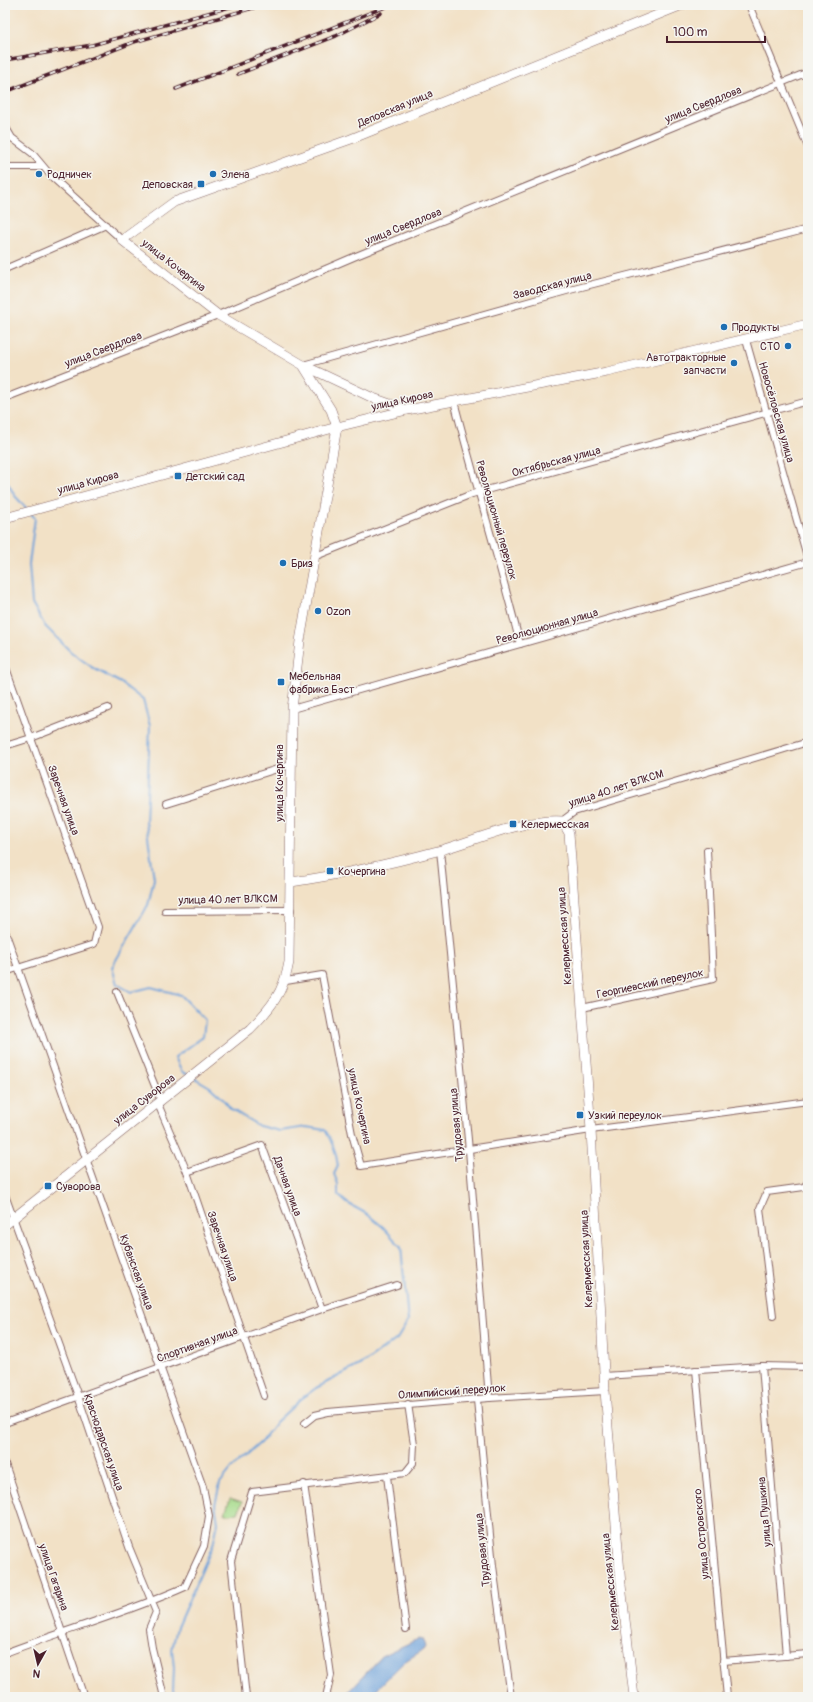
<svg xmlns="http://www.w3.org/2000/svg" width="813" height="1702" viewBox="0 0 813 1702" font-family="Pangolin,sans-serif">
<style>
.green{fill:#a8dc8c;stroke:#797e5c}
.water{fill:#6ea1d9;stroke:#5c6082}
.lines{fill:none;stroke-linecap:round;stroke-linejoin:round}
.stream{stroke:#6ea1d9;stroke-width:2}
.street-casing{stroke:#856361;stroke-width:8}
.secondary-casing{stroke:#856361;stroke-width:10}
.street{stroke:#fff;stroke-width:6}
.secondary{stroke:#fff;stroke-width:9}
.rail-casing{stroke:#4a1f2b;stroke-width:3.5}
.rail{stroke:#f6f6f2;stroke-width:2;stroke-dasharray:6;stroke-linecap:butt}
.poi-dot{fill:#1f6fb2;stroke:#f6f6f2;stroke-width:1.5}
.labels{text-anchor:middle;stroke-width:3;stroke-linejoin:round;paint-order:stroke}
.street-label{font-size:11px;fill:#4a1f2b;stroke:#f6f6f2}
.poi-label{font-size:11px;fill:#4a1f2b;stroke:#f6f6f2;text-anchor:start}
</style>
<rect width="100%" height="100%" fill="#f6f6f2"/>
<filter id="ink" filterUnits="userSpaceOnUse"><feTurbulence type="fractalNoise" baseFrequency=".025" numOctaves="2"/><feDisplacementMap in="SourceGraphic" scale="8" xChannelSelector="R" yChannelSelector="G"/><feConvolveMatrix kernelMatrix="1 2 1 2 8 2 1 2 1" color-interpolation-filters="sRGB"/></filter>
<filter id="wash" filterUnits="userSpaceOnUse"><feTurbulence type="fractalNoise" baseFrequency=".012" numOctaves="4" result="noise"/><feDisplacementMap in="SourceGraphic" scale="16" xChannelSelector="R" yChannelSelector="G"/><feGaussianBlur stdDeviation="0.9" result="paint"/><feColorMatrix in="noise" values="0 0 0 0 0 0 0 0 0 0 0 0 0 0 0 0 0 1.4 0 .05"/><feComposite in="paint" operator="in"/></filter>
<g filter="url(#wash)">
<rect width="100%" height="100%" fill="#f2e1c6"/>
<path class="green" d="M230,1498l12,4 -4,11 -13,1z"/>
<path class="water" d="M418,1639l5,1 2,7 -2,3 -19,12 -28,28 -12,7h-22v-3l8,-4 33,-35z"/>
<g class="lines">
<g class="stream">
<path d="M5,478l10,18 12,13"/>
<path d="M31,514l4,4 -6,46 3,39 13,23 26,26 22,16 28,15 22,17 7,26 -4,96 8,57 -6,26 -36,62 5,17 14,8 20,-5 30,8 24,25 -2,17 -28,20 7,15 7,3"/>
<path d="M174,1697l-1,-8 1,-21 -2,-18 5,-23 36,-82 5,-22 -3,-18 5,-22 12,-15 29,-26 15,-20 25,-23 15,-11 49,-26 32,-23 11,-18 -7,-74 -18,-20 -16,-13 -20,-11 -9,-8v-11l-4,-10 4,-8c-2,-14 -5,-24 -13,-36l-19,-3 -26,4 -21,-5 -28,-17 -9,-11 -12,-11 -17,-10"/>
</g>
</g>
</g>
<g filter="url(#ink)">
<g class="lines">
<g class="street-casing">
<g id="street">
<path d="M749,5l59,142"/>
<path d="M5,126l7,12 20,15 21,25 69,62"/>
<path d="M5,167h37"/>
<path d="M5,269l101,-44"/>
<path d="M746,340l62,220"/>
<path d="M303,365l267,-75 238,-61"/>
<path d="M5,398l213,-83 138,-59 452,-184"/>
<path d="M454,401c21,82 46,162 66,243"/>
<path d="M316,556l156,-62 336,-93"/>
<path d="M5,665l93,262 -4,17 -89,28"/>
<path d="M292,709l516,-147"/>
<path d="M5,746l26,-8 77,-30"/>
<path d="M166,804l124,-39"/>
<path d="M562,821l12,-9 234,-70"/>
<path d="M440,850l29,300 20,248"/>
<path d="M165,911l126,-1"/>
<path d="M5,931l198,556 6,29 -5,30 -19,41c-58,26 -120,43 -180,66"/>
<path d="M286,981l36,-6 30,159 9,32 230,-36 217,-29"/>
<path d="M117,992l44,109"/>
<path d="M582,1008l131,-29 -6,-129"/>
<path d="M158,1104l29,68 77,224"/>
<path d="M187,1172l75,-27 60,164"/>
<path d="M5,1195l73,201 51,151 27,65 -7,17 3,19 12,49"/>
<path d="M773,1316l-13,-108 7,-16 37,-5 4,-5"/>
<path d="M762,1366l24,290"/>
<path d="M696,1370l31,327"/>
<path d="M604,1376l158,-10 46,1"/>
<path d="M477,1400l16,166 18,131"/>
<path d="M5,1423l317,-114 75,-24"/>
<path d="M305,1423l10,-8 13,-3 161,-14 116,-7"/>
<path d="M5,1464l79,233"/>
<path d="M387,1476l19,153"/>
<path d="M304,1484l27,191 -5,22"/>
<path d="M723,1661l85,-7"/>
<path d="M246,1697l-15,-136 21,-69 153,-19 8,-10 1,-19 -6,-40"/>
</g>
</g>
<g class="secondary-casing">
<g id="secondary">
<path d="M407,410l-34,-12 -70,-33 -85,-50 -96,-75 52,-38 177,-63 331,-134"/>
<path d="M5,518l332,-91 70,-17 200,-38 201,-48"/>
<path d="M291,882c49,-7 102,-19 150,-32 38,-11 81,-31 121,-29l7,12 22,297 14,261 16,194 13,112"/>
<path d="M5,1225l245,-196c21,-21 34,-37 39,-67l3,-253 8,-68 37,-214 -6,-17 -28,-45"/>
</g>
</g>
<use href="#street" class="street"/>
<use href="#secondary" class="secondary"/>
<g class="rail-casing">
<g id="rail">
<path d="M5,60l87,-15 145,-40"/>
<path d="M238,74l98,-38 45,-23"/>
<path d="M176,89l214,-84"/>
<path d="M5,92l129,-50 129,-37"/>
</g>
</g>
<use href="#rail" class="rail"/>
</g>
</g>
<g class="poi-dot">
<circle cx="39" cy="174" r="4"/>
<circle cx="213" cy="174" r="4"/>
<rect x="197" y="180" width="8" height="8" rx="2"/>
<circle cx="724" cy="327" r="4"/>
<circle cx="788" cy="346" r="4"/>
<circle cx="734" cy="363" r="4"/>
<rect x="174" y="472" width="8" height="8" rx="2"/>
<circle cx="283" cy="563" r="4"/>
<circle cx="318" cy="611" r="4"/>
<rect x="277" y="678" width="8" height="8" rx="2"/>
<rect x="509" y="820" width="8" height="8" rx="2"/>
<rect x="326" y="867" width="8" height="8" rx="2"/>
<rect x="576" y="1111" width="8" height="8" rx="2"/>
<rect x="44" y="1182" width="8" height="8" rx="2"/>
</g>
<g class="labels">
<g class="street-label">
<text transform="translate(703 104) rotate(-22)" y="4">улица Свердлова</text>
<text transform="translate(395 108) rotate(-23)" y="4">Деповская улица</text>
<text transform="translate(403 226) rotate(-22)" y="4">улица Свердлова</text>
<text transform="translate(174 265) rotate(38)" y="4">улица Кочергина</text>
<text transform="translate(552 285) rotate(-15)" y="4">Заводская улица</text>
<text transform="translate(103 349) rotate(-21)" y="4">улица Свердлова</text>
<text transform="translate(402 400) rotate(-12)" y="4">улица Кирова</text>
<text transform="translate(777 412) rotate(74)" y="4">Новосёловская улица</text>
<text transform="translate(556 461) rotate(-15)" y="4">Октябрьская улица</text>
<text transform="translate(88 482) rotate(-15)" y="4">улица Кирова</text>
<text transform="translate(497 520) rotate(74)" y="4">Революционный переулок</text>
<text transform="translate(547 626) rotate(-16)" y="4">Революционная улица</text>
<text transform="translate(279 783) rotate(-90)" y="4">улица Кочергина</text>
<text transform="translate(616 788) rotate(-18)" y="4">улица 40 лет ВЛКСМ</text>
<text transform="translate(64 800) rotate(70)" y="4">Заречная улица</text>
<text transform="translate(228 899) rotate(-1)" y="4">улица 40 лет ВЛКСМ</text>
<text transform="translate(564 936) rotate(-94)" y="4">Келермесская улица</text>
<text transform="translate(650 983) rotate(-12)" y="4">Георгиевский переулок</text>
<text transform="translate(144 1099) rotate(-38)" y="4">улица Суворова</text>
<text transform="translate(360 1106) rotate(78)" y="4">улица Кочергина</text>
<text transform="translate(456 1125) rotate(-95)" y="4">Трудовая улица</text>
<text transform="translate(288 1186) rotate(70)" y="4">Дачная улица</text>
<text transform="translate(223 1246) rotate(71)" y="4">Заречная улица</text>
<text transform="translate(586 1259) rotate(-93)" y="4">Келермесская улица</text>
<text transform="translate(137 1272) rotate(70)" y="4">Кубанская улица</text>
<text transform="translate(197 1344) rotate(-20)" y="4">Спортивная улица</text>
<text transform="translate(452 1391) rotate(-4)" y="4">Олимпийский переулок</text>
<text transform="translate(104 1442) rotate(71)" y="4">Краснодарская улица</text>
<text transform="translate(764 1512) rotate(-95)" y="4">улица Пушкина</text>
<text transform="translate(701 1534) rotate(-95)" y="4">улица Островского</text>
<text transform="translate(482 1550) rotate(-96)" y="4">Трудовая улица</text>
<text transform="translate(54 1577) rotate(71)" y="4">улица Гагарина</text>
<text transform="translate(610 1582) rotate(-96)" y="4">Келермесская улица</text>
</g>
<g class="poi-label">
<text x="47" y="178">Родничек</text>
<text x="221" y="178">Элена</text>
<text x="193" y="188" text-anchor="end">Деповская</text>
<text x="732" y="331">Продукты</text>
<text x="780" y="350" text-anchor="end">СТО</text>
<text x="726" y="361" text-anchor="end">Автотракторные<tspan x="726" dy="13">запчасти</tspan></text>
<text x="186" y="480">Детский сад</text>
<text x="291" y="567">Бриз</text>
<text x="326" y="615">Ozon</text>
<text x="289" y="680">Мебельная<tspan x="289" dy="13">фабрика Бэст</tspan></text>
<text x="521" y="828">Келермесская</text>
<text x="338" y="875">Кочергина</text>
<text x="588" y="1119">Узкий переулок</text>
<text x="56" y="1190">Суворова</text>
</g>
</g>
<rect width="813" height="1702" fill="none" stroke="#f6f6f2" stroke-width="20"/>
<g transform="translate(38 1664) rotate(188)" stroke="#f6f6f2" stroke-width="3" paint-order="stroke">
<path d="M0-3L7 15L0 10L-7 15Z" fill="#4a1f2b"/>
<text y="-6" font-size="11" font-weight="bold" text-anchor="middle" fill="#4a1f2b">N</text>
</g>
<path d="M667 36v6h98v-6" fill="none" stroke="#4a1f2b" stroke-width="2"/>
<text x="673" y="36" font-size="12" fill="#4a1f2b" stroke="#f6f6f2" stroke-width="3" paint-order="stroke">100 m</text>
</svg>
